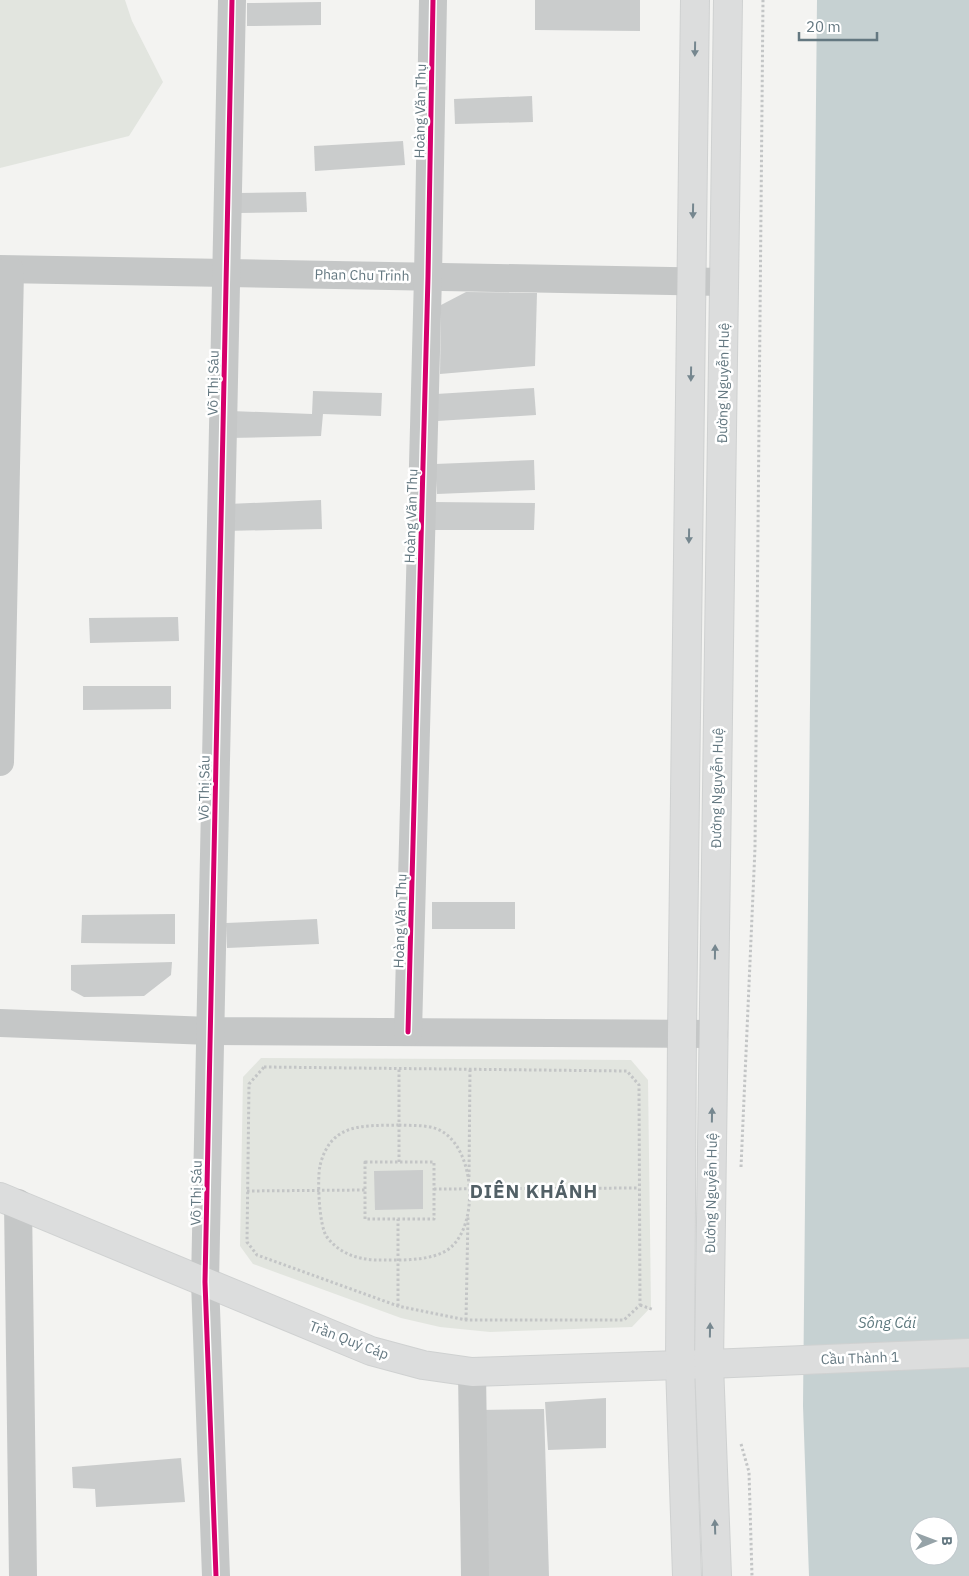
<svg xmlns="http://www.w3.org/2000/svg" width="969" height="1576" viewBox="0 0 969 1576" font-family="'IBM Plex Sans',sans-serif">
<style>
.green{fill:#e2e5df}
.water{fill:#c6d1d2;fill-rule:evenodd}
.building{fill:#cacccc}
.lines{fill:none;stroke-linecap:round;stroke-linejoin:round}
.secondary-casing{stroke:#cfd1d1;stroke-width:30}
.path{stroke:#c3c5c6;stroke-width:3;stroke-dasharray:2.5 2.5;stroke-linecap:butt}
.street{stroke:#c5c7c7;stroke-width:28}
.secondary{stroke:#dcdddd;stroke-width:28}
.cycleway-casing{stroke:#fff;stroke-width:8}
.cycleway{stroke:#d6006c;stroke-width:5}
.oneway{fill:#76878f}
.labels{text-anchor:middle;stroke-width:5;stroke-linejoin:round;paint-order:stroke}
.street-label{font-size:14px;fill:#647881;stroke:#fff}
.water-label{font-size:15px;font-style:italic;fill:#5f7a7f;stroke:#fff}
.district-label{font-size:19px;font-weight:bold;letter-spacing:1px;fill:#526066;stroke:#fff}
</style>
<rect width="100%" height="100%" fill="#f3f3f1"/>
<g class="green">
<path d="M0,0h125l7,21 31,61 -34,54 -129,32z"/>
<path d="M261,1058l370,2 17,20 3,227 -19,20 -142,5 -50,-5 -39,-9 -148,-54 -13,-18 3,-169z"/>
</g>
<path class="water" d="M817,0h152v1576h-160l-6,-170zM919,1526h30v30h-30z"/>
<g class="building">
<path d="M535,0h105v31l-105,-1z"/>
<path d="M321,2v23l-74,1v-23z"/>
<path d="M532,96l1,26 -78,2 -1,-25z"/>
<path d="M403,141l2,24 -90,6 -1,-25z"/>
<path d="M306,192l1,20 -68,1v-20z"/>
<path d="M466,292l71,1 -2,73 -95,8 1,-69z"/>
<path d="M534,388l2,27 -99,6 -1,-27z"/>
<path d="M313,391l69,2 -1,23 -58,-2 -2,22 -93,2 3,-27 81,3z"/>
<path d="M534,460l1,30 -98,4 -2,-30z"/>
<path d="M321,500l1,29 -97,2 3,-27z"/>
<path d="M433,502l102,1 -1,27h-101z"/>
<path d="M178,617l1,24 -89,2 -1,-25z"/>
<path d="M83,686h88v23l-88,1z"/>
<rect x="432" y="902" width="83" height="27"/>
<path d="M175,914v30l-94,-1 1,-28z"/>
<path d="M317,919l2,25 -92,4 -1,-25z"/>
<path d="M172,962l-1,13 -27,21 -60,1 -13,-7v-25z"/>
<path d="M423,1170v39l-48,1 -1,-39z"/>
<path d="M606,1398v50l-58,2 -3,-48z"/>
<path d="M544,1409l5,167h-67l-3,-166z"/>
<path d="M181,1458l4,44 -89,5 -1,-18 -22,-1 -1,-21z"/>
</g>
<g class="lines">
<g class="secondary-casing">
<g id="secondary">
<path d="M0,1197l371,154 52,14 49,7 237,-8 260,-11"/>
<path d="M687,1576l-7,-211 2,-331 13,-1034"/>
<path d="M717,1576l-8,-212 19,-1364"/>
</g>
</g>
<g class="path">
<path d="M264,1067l363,4 12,14 1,220 -16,15h-158l-68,-14 -141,-51 -10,-13 2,-158z"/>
<path d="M399,1125c14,1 32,-1 44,7 32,20 36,92 7,116 -17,14 -53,12 -74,12 -20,-1 -37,-7 -49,-23 -8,-10 -10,-58 -7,-71 2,-10 8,-23 16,-29 16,-14 44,-11 63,-12z"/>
<rect x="365" y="1162" width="69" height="57"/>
<path d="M399,1162v-94"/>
<path d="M741,1167l14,-319 8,-848"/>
<path d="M469,1177l1,-108"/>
<path d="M434,1189l205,-1"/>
<path d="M247,1191l118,-1"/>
<path d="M640,1305l14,5"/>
<path d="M398,1306v-87"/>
<path d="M466,1320l2,-104"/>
<path d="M741,1444l8,28 3,104"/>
</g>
<g class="street">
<path d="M0,269l724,13"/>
<path d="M0,762l10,-492"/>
<path d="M0,1023l210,8 504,3"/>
<path d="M408,1032l20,-756 5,-276"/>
<path d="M18,1203l5,373"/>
<path d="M472,1372l3,204"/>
<path d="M216,1576l-11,-294 27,-1282"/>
</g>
<use href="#secondary" class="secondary"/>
<g class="cycleway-casing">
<g id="cycleway">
<path d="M408,1032l20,-756 5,-276"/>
<path d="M216,1576l-11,-294 27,-1282"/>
</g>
</g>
<use href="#cycleway" class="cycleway"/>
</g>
<defs><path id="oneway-solid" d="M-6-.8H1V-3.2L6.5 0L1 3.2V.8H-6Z" transform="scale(1.25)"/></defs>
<g class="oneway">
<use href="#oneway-solid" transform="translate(695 49) rotate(91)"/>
<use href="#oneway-solid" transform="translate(693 211) rotate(91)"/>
<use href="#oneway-solid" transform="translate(691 374) rotate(91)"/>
<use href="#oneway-solid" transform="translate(689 536) rotate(91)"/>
<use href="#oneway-solid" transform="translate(715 952) rotate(-89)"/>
<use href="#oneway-solid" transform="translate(712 1115) rotate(-89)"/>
<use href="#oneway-solid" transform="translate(710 1330) rotate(-89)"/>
<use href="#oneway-solid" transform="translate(715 1527) rotate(-92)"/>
</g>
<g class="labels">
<g class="street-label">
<text transform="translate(420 111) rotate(-89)" y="5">Hoàng Văn Thụ</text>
<text transform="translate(362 275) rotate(1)" y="5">Phan Chu Trinh</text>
<text transform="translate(213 383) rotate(-89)" y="5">Võ Thị Sáu</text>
<text transform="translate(723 383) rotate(-89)" y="5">Đường Nguyễn Huệ</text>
<text transform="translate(411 516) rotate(-88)" y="5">Hoàng Văn Thụ</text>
<text transform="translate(204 788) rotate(-89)" y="5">Võ Thị Sáu</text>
<text transform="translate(717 788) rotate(-89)" y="5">Đường Nguyễn Huệ</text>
<text transform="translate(400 921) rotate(-88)" y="5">Hoàng Văn Thụ</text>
<text transform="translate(196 1193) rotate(-89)" y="5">Võ Thị Sáu</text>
<text transform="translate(711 1193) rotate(-89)" y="5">Đường Nguyễn Huệ</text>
<text transform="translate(349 1340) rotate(21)" y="5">Trần Quý Cáp</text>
<text transform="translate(860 1358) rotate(-2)" y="5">Cầu Thành 1</text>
</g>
<g class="water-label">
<text x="887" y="1328">Sông Cái</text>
</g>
<g class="district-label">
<text x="534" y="1198">DIÊN KHÁNH</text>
</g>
</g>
<g transform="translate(934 1541) rotate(89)"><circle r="24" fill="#ffffff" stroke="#c1c9cd"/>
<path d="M0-4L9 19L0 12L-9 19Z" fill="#96a3a8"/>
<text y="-8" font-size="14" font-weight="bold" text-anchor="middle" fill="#647881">B</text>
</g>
<path d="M799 32v8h78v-8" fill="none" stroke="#647881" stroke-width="2.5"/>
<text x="806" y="32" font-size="15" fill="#647881" stroke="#ffffff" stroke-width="4" paint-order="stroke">20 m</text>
</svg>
